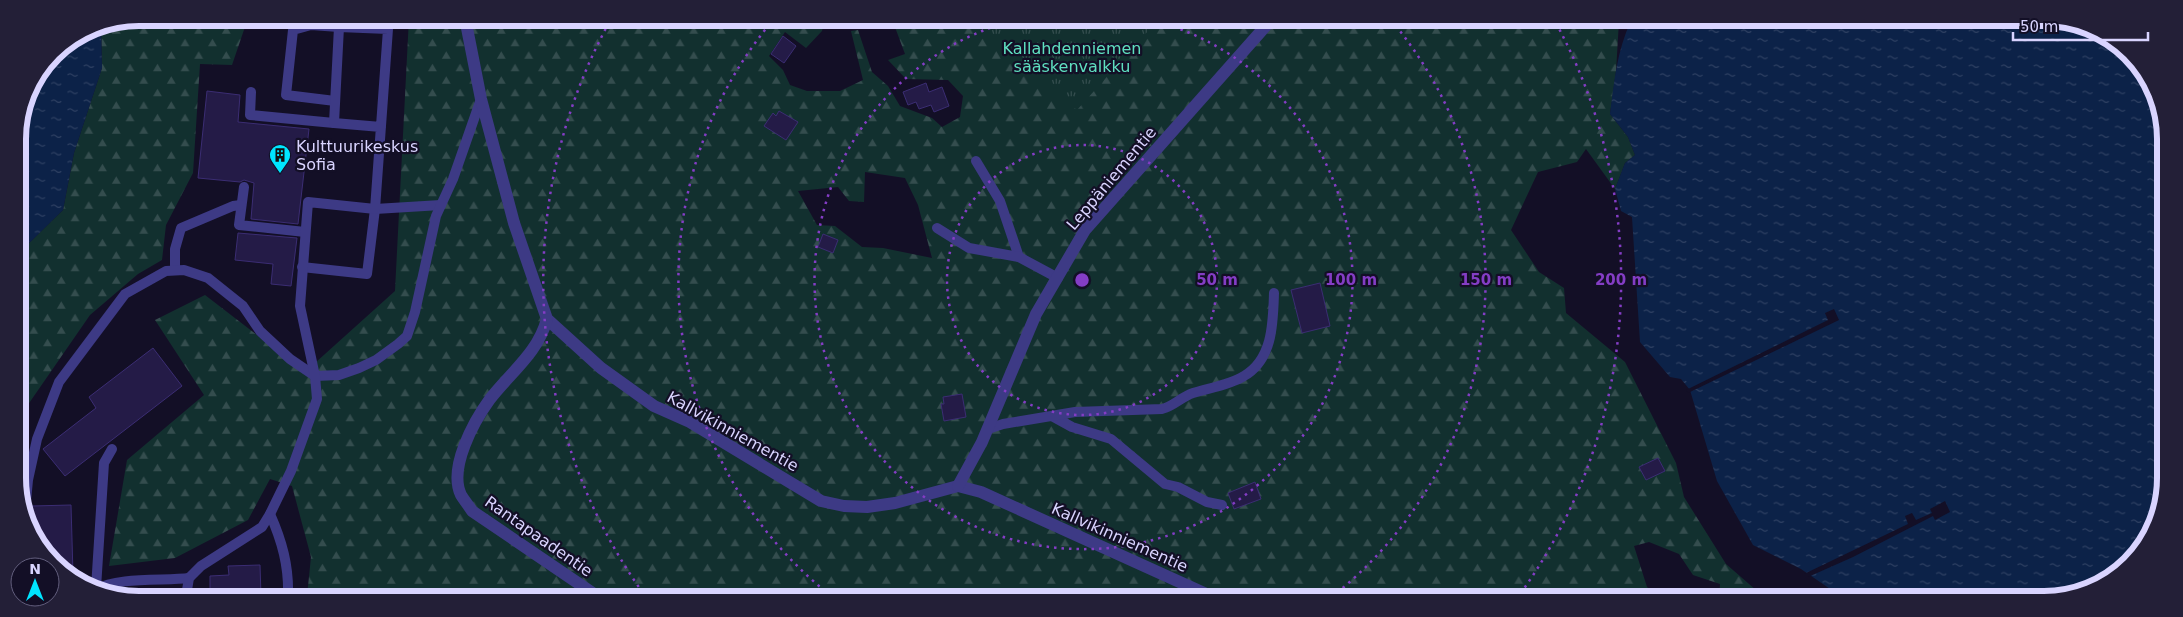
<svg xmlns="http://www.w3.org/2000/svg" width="2183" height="617" viewBox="0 0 2183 617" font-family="'DejaVu Sans',sans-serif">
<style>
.forest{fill:url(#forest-firs);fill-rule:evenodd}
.park{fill:url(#park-tufts)}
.water{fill:url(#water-ripples)}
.pier{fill:#130f26}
.building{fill:#241b47;stroke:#3b2d73}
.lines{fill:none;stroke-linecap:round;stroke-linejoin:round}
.lane{stroke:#3d3a85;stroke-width:10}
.street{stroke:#3d3a85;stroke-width:12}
.ring{fill:none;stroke:#843dc5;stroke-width:2.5;stroke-dasharray:2.5 5}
.labels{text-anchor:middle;stroke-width:4.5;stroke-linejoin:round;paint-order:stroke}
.park-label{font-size:16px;fill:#5fe0c0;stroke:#130f26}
.poi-label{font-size:16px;fill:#d9d4ff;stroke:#130f26;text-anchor:start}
.street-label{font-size:16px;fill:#d9d4ff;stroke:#130f26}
.rim{fill:none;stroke:#d9d4ff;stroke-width:6}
.centre{fill:#843dc5;stroke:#130f26;stroke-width:2.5}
.ring-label{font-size:15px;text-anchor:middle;font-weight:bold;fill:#843dc5;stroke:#130f26;stroke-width:4.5;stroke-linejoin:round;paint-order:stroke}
</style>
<defs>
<pattern id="forest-firs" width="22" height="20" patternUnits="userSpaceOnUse" patternTransform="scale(1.25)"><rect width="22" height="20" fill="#12302f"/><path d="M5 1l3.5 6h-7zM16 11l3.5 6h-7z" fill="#344d4e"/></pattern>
<pattern id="park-tufts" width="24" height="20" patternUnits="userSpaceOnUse" patternTransform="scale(1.25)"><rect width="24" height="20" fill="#12302f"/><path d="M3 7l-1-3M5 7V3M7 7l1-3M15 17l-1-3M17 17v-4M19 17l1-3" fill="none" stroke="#344d4e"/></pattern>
<pattern id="water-ripples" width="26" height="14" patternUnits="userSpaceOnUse" patternTransform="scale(1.25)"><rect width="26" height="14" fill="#0c2248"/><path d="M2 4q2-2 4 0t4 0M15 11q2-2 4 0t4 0" fill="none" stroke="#2f4163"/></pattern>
</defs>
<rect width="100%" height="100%" fill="#130f26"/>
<g class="forest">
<path d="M139,18h109l-16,47 -32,-1 -7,109 -27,52 -4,35 -24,14 -48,41 -65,94 -5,55 -2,-210 45,-44 11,-57 28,-85 -1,-43z"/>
<path d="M409,18l416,1 -3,12 -16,17 -21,-16 -16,24 14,14 7,15 17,6h33l23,-11 -12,-49 7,-1 14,42 16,14 12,20 32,12 10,9 18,-10 3,-21 -15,-16 -42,-1 -18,-19 17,-6 -13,-35 727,2 -3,50 -6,43 18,23 7,18 -10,8 -10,26 -29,-40 -9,13 -39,10 -27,58 28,42 25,16 2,25 59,49 51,101 8,34 42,67 38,33 7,2h-52l1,-15 -27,-9 -14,-21 -30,-12 -15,4 13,41 13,11 -1353,-2 4,-39 -19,-71 -22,-7 -22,41 -73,38 -66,8 18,-106 77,-65 -49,-75 50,-25 100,77 90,-81zM865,172l40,6 13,27 14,53 -49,-10 -21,-1 -27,-21 -18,-1 -19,-34 40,-4 11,14 15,1z"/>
</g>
<path class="park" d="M961,19l197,1 -81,90z"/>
<g class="water">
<path d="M1631,21l444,1 55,31 33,63 -2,393 -16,36 -27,29 -66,25h-214l-2,-6 -35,-24 -48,-24 -36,-64 -27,-91 -9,-11 -11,-2 -30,-35 -8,-125 -11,-6 -6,-22 10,-26 10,-8 -7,-18 -18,-23c4,-31 7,-64 21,-93z"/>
<path d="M101,25l1,43 -28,85 -11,57 -45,44v-123l12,-45 23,-33 40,-26z"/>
</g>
<g class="pier">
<path d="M1834,309l5,11 -151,73 -2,-3 142,-70 -3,-7z"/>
<path d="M1945,501l5,11 -15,8 -2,-4 -80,41 -45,20 -4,-3 104,-50 -3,-8 7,-3 4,7 16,-7 -2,-4z"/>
</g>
<g class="building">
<path d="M783,36l13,10 -12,17 -13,-9z"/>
<path d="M926,83l3,9 13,-5 7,19 -15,6 -3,-7 -12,4 -3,-7 -8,3 -5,-13z"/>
<path d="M207,91l33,4 -2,27 71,7 -11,95 -47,-5 3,-36 -10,-3 -4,2 -42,-4z"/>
<path d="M779,111l19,11 -12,18 -22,-14 9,-13 3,3z"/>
<path d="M238,233l59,5 -6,48 -20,-2 2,-20 -38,-4z"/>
<path d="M823,234l15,6 -5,13 -15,-6z"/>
<path d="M1320,283l10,43 -28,7 -11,-43z"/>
<path d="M153,348l29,38 -117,90 -22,-27 53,-41 -7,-11z"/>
<path d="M962,394l4,23 -22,4 -3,-17h3l-1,-7z"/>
<path d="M1658,458l7,13 -19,9 -7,-13z"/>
<path d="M1255,482l6,17 -27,10 -6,-16z"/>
<path d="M71,505l2,69 -25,-16 -16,-32v-20z"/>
<path d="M260,565l1,31h-51v-20l19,-1 -1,-9z"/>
</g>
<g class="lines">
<g class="lane">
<path d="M251,92l-1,23 84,8"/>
<path d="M335,101l-49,-6 7,-65 18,-5 28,2"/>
<path d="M976,161l24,40 19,56"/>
<path d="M244,187l-5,38 66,7"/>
<path d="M937,228l32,20 50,9 39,21"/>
<path d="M302,267l65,7 8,-65 66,-4"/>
<path d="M175,270v-21l6,-21 52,-22 8,-1"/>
<path d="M1052,416l20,11 39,12 54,45 13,3 29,15 15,3"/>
<path d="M988,429l15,-5 72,-12 87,-3c12,-3 19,-12 31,-16 16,-5 37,-8 51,-17 29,-17 29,-53 30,-83"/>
<path d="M25,512l3,-32 9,-41 22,-57 66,-88 41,-23 18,-1 24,8 35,28 17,25 30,28 25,17 24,-1 20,-7 17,-8 22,-16 9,-8 8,-24 21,-96 17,-37 28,-80"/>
<path d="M270,514c12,27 19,52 18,82"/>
<path d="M96,588l8,-125 8,-14"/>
<path d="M98,589c17,-12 68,-8 91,-11"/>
<path d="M186,596l3,-18 12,-12 61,-39 8,-13 21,-43 26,-72 -2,-23 -15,-70 8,-104 67,7 13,-180 -49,-2 -5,96 47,4"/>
</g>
<g class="street">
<path d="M465,18l16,81 33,124 33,96 54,49 53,38 36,16 131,79 23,5 23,1 28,-4 63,-17 23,6 234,106"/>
<path d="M547,319c-9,34 -36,53 -57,80 -16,22 -42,69 -29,96 3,5 8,11 11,16l125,85"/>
<path d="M958,486l24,-44 54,-128 49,-84 186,-210"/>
</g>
</g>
<g class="ring">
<circle cx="1082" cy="280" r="135"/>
<path d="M1152 20A269 269 0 1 1 1015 20"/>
<path d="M831 596A404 404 0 0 1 773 20M1391 20A404 404 0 0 1 1333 596"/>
<path d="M643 593A539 539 0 0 1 611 19M1556 23A539 539 0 0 1 1518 597"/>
</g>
<defs>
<g id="building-pin" transform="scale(1.125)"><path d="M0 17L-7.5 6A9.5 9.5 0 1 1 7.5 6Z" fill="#00e5ff" stroke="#130f26"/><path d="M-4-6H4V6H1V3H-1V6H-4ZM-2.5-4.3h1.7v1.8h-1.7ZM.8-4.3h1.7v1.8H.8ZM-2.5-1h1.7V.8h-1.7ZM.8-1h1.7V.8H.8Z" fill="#111"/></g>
</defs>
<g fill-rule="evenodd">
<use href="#building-pin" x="280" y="155"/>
</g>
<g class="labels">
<g class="park-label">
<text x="1072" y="54">Kallahdenniemen<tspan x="1072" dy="18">sääskenvalkku</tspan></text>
</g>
<g class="poi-label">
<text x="296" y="152">Kulttuurikeskus<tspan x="296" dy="18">Sofia</tspan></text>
</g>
<g class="street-label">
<text transform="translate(1111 178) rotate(-50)" y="6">Leppäniementie</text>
<text transform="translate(733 431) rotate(29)" y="6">Kallvikinniementie</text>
<text transform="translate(539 536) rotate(35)" y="6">Rantapaadentie</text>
<text transform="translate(1120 537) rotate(24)" y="6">Kallvikinniementie</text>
</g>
</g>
<path d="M0 0H2183V617H0ZM139 26H2044A113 113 0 0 1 2157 139V478A113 113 0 0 1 2044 591H139A113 113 0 0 1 26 478V139A113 113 0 0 1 139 26Z" fill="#231f37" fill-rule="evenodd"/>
<path class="rim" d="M139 26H2044A113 113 0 0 1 2157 139V478A113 113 0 0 1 2044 591H139A113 113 0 0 1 26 478V139A113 113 0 0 1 139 26Z"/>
<circle cx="1082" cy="280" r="8" class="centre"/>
<g class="ring-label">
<text x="1217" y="285">50 m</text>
<text x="1351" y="285">100 m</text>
<text x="1486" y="285">150 m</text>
<text x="1621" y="285">200 m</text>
</g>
<g transform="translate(35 582)"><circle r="24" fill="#130f26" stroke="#625e7d"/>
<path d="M0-4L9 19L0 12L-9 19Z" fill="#00e5ff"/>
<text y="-8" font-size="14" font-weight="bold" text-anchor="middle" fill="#d9d4ff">N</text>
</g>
<path d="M2013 32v8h135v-8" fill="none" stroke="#d9d4ff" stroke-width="2.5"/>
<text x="2020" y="32" font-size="15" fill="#d9d4ff" stroke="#130f26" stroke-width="4" paint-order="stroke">50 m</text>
</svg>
